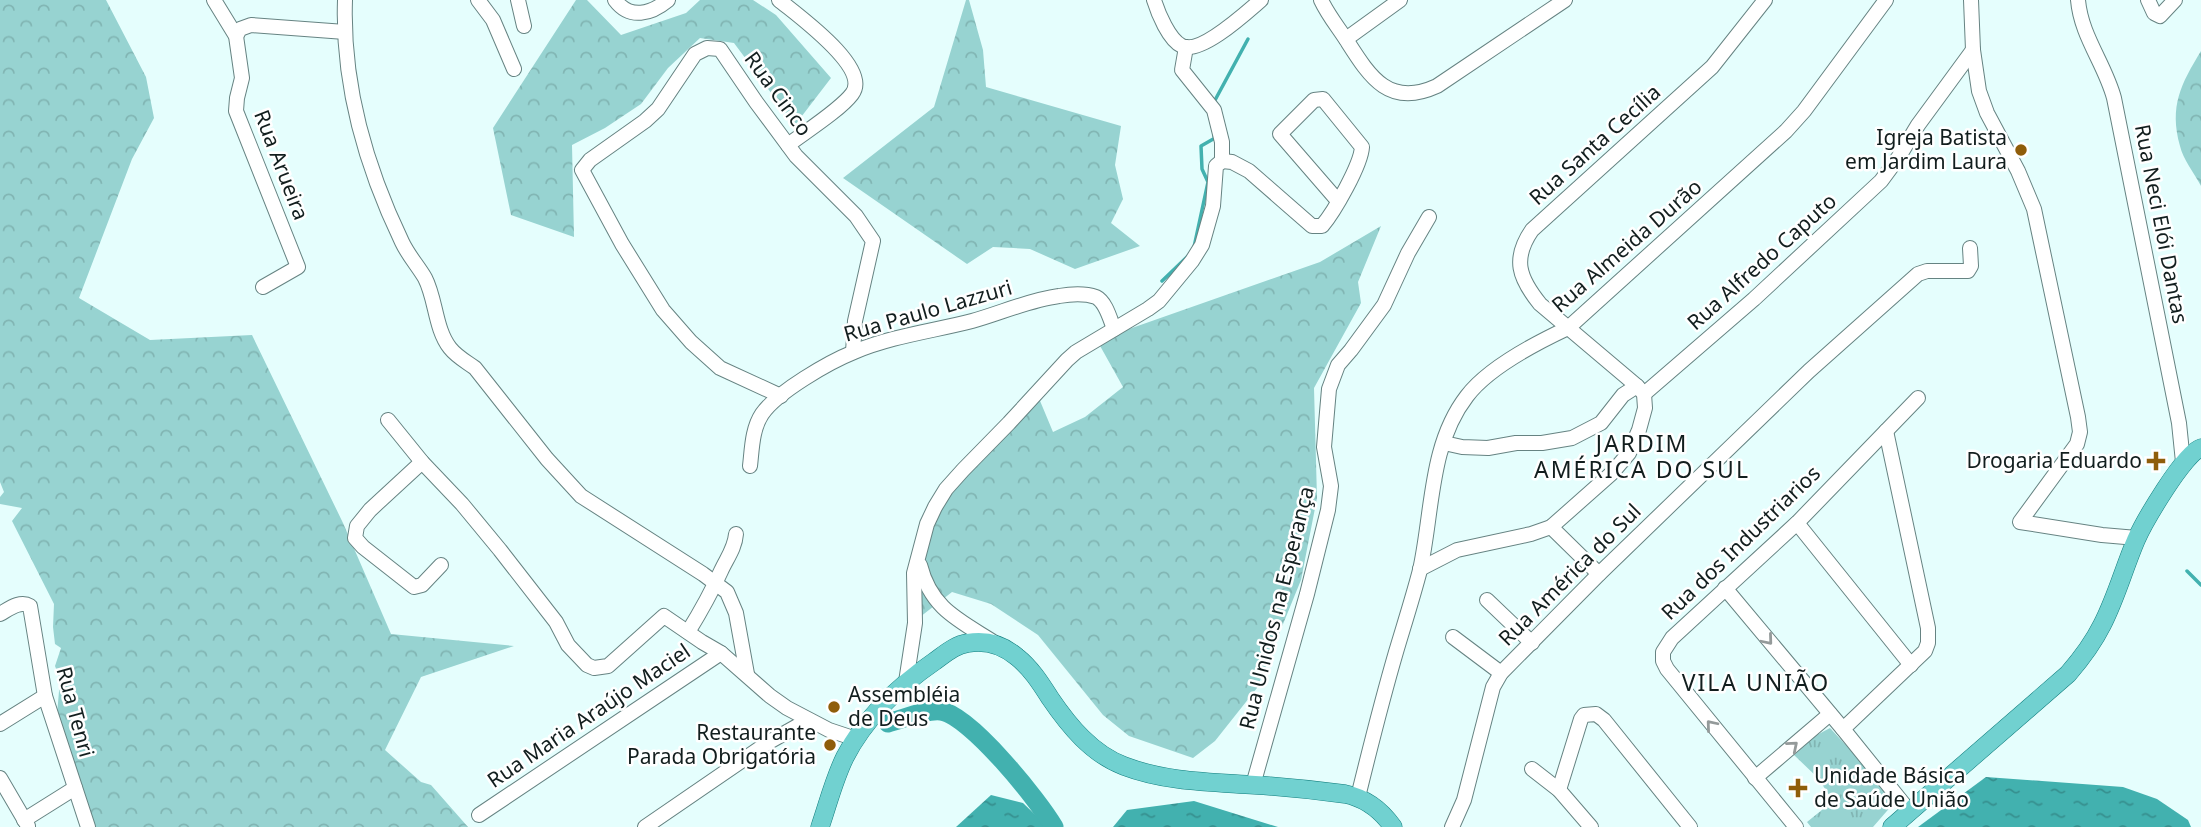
<svg xmlns="http://www.w3.org/2000/svg" width="2201" height="827" viewBox="0 0 2201 827" font-family="'Noto Sans',sans-serif">
<style>
.grass{fill:url(#grass-tufts)}
.forest{fill:url(#forest-crowns)}
.water{fill:url(#water-ripples)}
.lines{fill:none;stroke-linecap:round;stroke-linejoin:round}
.stream{stroke:#42b1af;stroke-width:3.5}
.river{stroke:#42b1af;stroke-width:19}
.minor-casing{stroke:#668382;stroke-width:16}
.major-casing{stroke:#127e7e;stroke-width:19}
.minor{stroke:#fff;stroke-width:14}
.major{stroke:#71d1d0;stroke-width:18}
.oneway{stroke:#949a9a}
.poi-dot{fill:#8f5d0a;stroke:#fff;stroke-width:2.5}
.labels{text-anchor:middle;stroke-width:5;stroke-linejoin:round;paint-order:stroke}
.street-label{font-size:21px;fill:#121e1e;stroke:#fff}
.poi-label{font-size:21px;fill:#121e1e;stroke:#fff;text-anchor:end}
.neighbourhood-label{font-size:23px;letter-spacing:2px;fill:#121e1e;stroke:#fff}
</style>
<defs>
<pattern id="grass-tufts" width="24" height="20" patternUnits="userSpaceOnUse" patternTransform="scale(1.75)"><rect width="24" height="20" fill="#97d3d1"/><path d="M3 7l-1-3M5 7V3M7 7l1-3M15 17l-1-3M17 17v-4M19 17l1-3" fill="none" stroke="#81b5b3"/></pattern>
<pattern id="forest-crowns" width="20" height="18" patternUnits="userSpaceOnUse" patternTransform="scale(1.75)"><rect width="20" height="18" fill="#97d3d1"/><path d="M2 6a3 3 0 1 1 6 0M12 15a3 3 0 1 1 6 0" fill="none" stroke="#81b5b3"/></pattern>
<pattern id="water-ripples" width="26" height="14" patternUnits="userSpaceOnUse" patternTransform="scale(1.75)"><rect width="26" height="14" fill="#42b1af"/><path d="M2 4q2-2 4 0t4 0M15 11q2-2 4 0t4 0" fill="none" stroke="#368f8e"/></pattern>
</defs>
<rect width="100%" height="100%" fill="#e5fefd"/>
<path class="grass" d="M1830,728l61,66 2,10 -20,23h-62l-4,-5 26,-21 -15,-23 -24,-23 21,-19z"/>
<g class="forest">
<path d="M0,0h106l40,77 8,41 -22,41 -53,139 71,42 102,-5 91,188 48,111 123,12 -93,31 -36,73 36,32 10,3 37,42h-376l-35,-112 3,-36 -5,-13 6,-18 -6,-4 -2,-17 1,-23 -42,-83 10,-13 -22,-4v-7l4,-5 -4,-10z"/>
<path d="M576,0h11l34,35 65,-22 14,-13h53l23,15 55,63 -36,47 -61,-82 -34,-5 -32,30 -27,36 -36,24 -33,17 2,92 -63,-22 -18,-87z"/>
<path d="M966,0h3l14,50 3,37 135,39 -6,39 8,34 -12,24 29,23 -65,23 -45,-20 -37,-2 -26,17 -124,-86 91,-71z"/>
<path d="M2201,51v135c-7,-13 -18,-27 -21,-40 -11,-40 1,-62 21,-95z"/>
<path d="M1381,226l-23,56 3,21 -47,85 3,110 -16,82 -44,108 -42,53 -22,17 -64,-22 -26,-21 -65,-80 -47,-31 -39,-12 -32,25v-54l22,-62 96,-105 15,36 32,-15 38,-30 -24,-43 13,-9 208,-73z"/>
</g>
<g class="water">
<path d="M1986,777l137,10 34,12 31,21 3,7h-273z"/>
<path d="M991,795l32,8 25,24h-92z"/>
<path d="M1194,801l84,26h-165l14,-17z"/>
</g>
<g class="lines">
<g class="stream">
<path d="M1214,102l34,-63"/>
<path d="M1194,247l14,-65 -6,-13 -1,-23 14,-8 -1,-2"/>
<path d="M1162,281l26,-25"/>
<path d="M2187,571l14,14"/>
</g>
<path class="river" d="M888,723c16,-4 37,-14 53,-12 29,4 98,90 113,116"/>
<g class="minor-casing">
<g id="minor">
<path d="M214,0l22,36 6,42 -5,20 -1,13 62,156 -35,20"/>
<path d="M345,0c-3,84 21,167 57,242 6,13 16,24 23,36 11,21 10,51 25,70 7,9 17,14 25,20l72,91 34,37 122,78 24,18 9,21 11,61"/>
<path d="M478,0l15,20 21,49"/>
<path d="M518,0l6,26"/>
<path d="M615,0c15,20 36,14 53,0"/>
<path d="M779,0c18,15 93,68 73,94 -12,16 -47,38 -64,51"/>
<path d="M1154,0c4,13 15,40 28,46 19,9 66,-35 79,-46"/>
<path d="M1321,0c7,15 17,27 26,41 23,36 42,67 90,45l128,-86"/>
<path d="M1971,0l2,50 6,41 8,22 31,58 16,38 44,208 2,15 -3,12 -57,78 82,13 35,3"/>
<path d="M2078,0c3,36 27,64 36,98l65,325 4,39"/>
<path d="M2148,0l6,13 6,3 15,-16"/>
<path d="M236,36l4,-7 11,-4 94,7"/>
<path d="M1346,39l54,-39"/>
<path d="M1186,47l-4,23 32,40 8,32v19"/>
<path d="M1222,161l10,1 17,9 63,55h10c12,-14 39,-61 40,-79l-39,-48 -9,1 -34,34 58,67"/>
<path d="M1644,394l110,-95 127,-118 17,-23 20,-33 55,-75"/>
<path d="M781,396l-61,-28 -29,-26 -28,-32 -41,-66 -40,-74 8,-10 55,-39 13,-12 37,-55 12,-6 13,1 36,53 40,54 60,60 17,25 -18,80 -2,31"/>
<path d="M388,420l34,42 40,42 38,46 56,72 12,23 19,20 7,3 14,-2 56,-50 38,26 19,11 49,43 17,12 42,22 27,9"/>
<path d="M1444,443l18,4 26,1 28,-5h26l30,-5 29,-15 22,-28 14,-9"/>
<path d="M422,462l-52,48 -13,16 -2,12 8,9 51,40 8,-2 19,-20"/>
<path d="M750,466c2,-17 2,-37 12,-52 15,-22 67,-52 92,-62 38,-16 79,-21 118,-31 29,-8 57,-21 87,-25 11,-2 26,-3 37,1 10,5 14,22 18,32"/>
<path d="M1797,523l114,142"/>
<path d="M1551,527l48,47"/>
<path d="M920,565c11,44 39,55 75,78"/>
<path d="M1420,569l37,-19 74,-16 20,-7 17,-15 44,-39 17,-20 10,-23 6,-22 -1,-14 -7,-8 -97,-82c-21,-26 -28,-45 -8,-74l180,-163 53,-67"/>
<path d="M1725,588l118,141 67,83"/>
<path d="M1487,600l45,43"/>
<path d="M0,614c9,-5 20,-14 30,-8l15,90 43,131"/>
<path d="M688,632c13,-21 23,-39 33,-61 6,-13 14,-23 15,-37"/>
<path d="M1453,637l48,36"/>
<path d="M906,682l9,-59 -1,-50 13,-49 8,-17 11,-18 17,-19 46,-47 58,-63 9,-8 72,-43 11,-8 33,-40 10,-16 11,-39 3,-40 6,-5"/>
<path d="M0,724l45,-28"/>
<path d="M1843,729l82,-78 3,-8v-15l-42,-197"/>
<path d="M1532,769l27,21 32,37"/>
<path d="M0,778l28,48"/>
<path d="M1755,778l75,-64"/>
<path d="M1253,785l54,-191 21,-84 3,-24 -7,-39 5,-58 9,-24 13,-15 33,-45 24,-52 21,-36"/>
<path d="M1559,790l22,-71 3,-4 12,-1 8,6 86,107"/>
<path d="M1358,797c12,-49 24,-97 38,-145 8,-27 17,-55 24,-82 13,-58 9,-125 47,-174 22,-29 69,-53 101,-68l218,-197 18,-20 82,-111"/>
<path d="M479,815l242,-162"/>
<path d="M24,820l51,-32"/>
<path d="M645,827l124,-85 39,-22"/>
<path d="M1452,827l12,-27 29,-113 8,-14 98,-99 210,-203 109,-97 9,-3h41l3,-5 -1,-18"/>
<path d="M1796,827l-129,-158 -4,-8v-9l9,-14 125,-115 121,-125"/>
</g>
</g>
<g class="major-casing">
<g id="major">
<path d="M820,827c8,-23 14,-48 25,-70 20,-39 55,-72 90,-96 11,-8 20,-16 33,-18 18,-3 35,2 49,14 14,11 24,27 33,41 19,28 42,56 74,68 42,16 87,16 131,19 30,2 60,5 90,9 20,4 36,16 48,33"/>
<path d="M1892,827l176,-153c13,-15 25,-31 34,-49 14,-27 22,-57 34,-85 8,-18 48,-87 65,-92"/>
</g>
</g>
<use href="#minor" class="minor"/>
<use href="#major" class="major"/>
</g>
<defs><path id="oneway-chevron" d="M-2-3.5L2.5 0L-2 3.5" fill="none" stroke-width="1.6" stroke-linecap="round" stroke-linejoin="round" transform="scale(1.75)"/></defs>
<g class="oneway">
<use href="#oneway-chevron" transform="translate(1768 640) rotate(50)"/>
<use href="#oneway-chevron" transform="translate(1711 725) rotate(-130)"/>
<use href="#oneway-chevron" transform="translate(1793 746) rotate(-40)"/>
</g>
<g class="poi-dot">
<circle cx="2021" cy="150" r="7"/>
<path d="M2152.5 450.5h7v7h7v7h-7v7h-7v-7h-7v-7h7z"/>
<circle cx="834" cy="707" r="7"/>
<circle cx="830" cy="745" r="7"/>
<path d="M1794.5 777.5h7v7h7v7h-7v7h-7v-7h-7v-7h7z"/>
</g>
<g class="labels">
<g class="street-label">
<text transform="translate(778 94) rotate(54)" y="7">Rua Cinco</text>
<text transform="translate(1595 145) rotate(-42)" y="7">Rua Santa Cecília</text>
<text transform="translate(281 165) rotate(69)" y="7">Rua Arueira</text>
<text transform="translate(2161 224) rotate(79)" y="7">Rua Neci Elói Dantas</text>
<text transform="translate(1627 246) rotate(-41)" y="7">Rua Almeida Durão</text>
<text transform="translate(1762 262) rotate(-42)" y="7">Rua Alfredo Caputo</text>
<text transform="translate(928 311) rotate(-16)" y="7">Rua Paulo Lazzuri</text>
<text transform="translate(1741 543) rotate(-44)" y="7">Rua dos Industriarios</text>
<text transform="translate(1570 575) rotate(-45)" y="7">Rua América do Sul</text>
<text transform="translate(1277 608) rotate(-76)" y="7">Rua Unidos na Esperança</text>
<text transform="translate(75 712) rotate(75)" y="7">Rua Tenri</text>
<text transform="translate(589 716) rotate(-34)" y="7">Rua Maria Araújo Maciel</text>
</g>
<g class="poi-label">
<text x="2007" y="145">Igreja Batista<tspan x="2007" dy="24">em Jardim Laura</tspan></text>
<text x="2142" y="468">Drogaria Eduardo</text>
<text x="848" y="702" text-anchor="start">Assembléia<tspan x="848" dy="24">de Deus</tspan></text>
<text x="816" y="740">Restaurante<tspan x="816" dy="24">Parada Obrigatória</tspan></text>
<text x="1814" y="783" text-anchor="start">Unidade Básica<tspan x="1814" dy="24">de Saúde União</tspan></text>
</g>
<g class="neighbourhood-label">
<text x="1642" y="452">JARDIM<tspan x="1642" dy="26">AMÉRICA DO SUL</tspan></text>
<text x="1756" y="691">VILA UNIÃO</text>
</g>
</g>
</svg>
